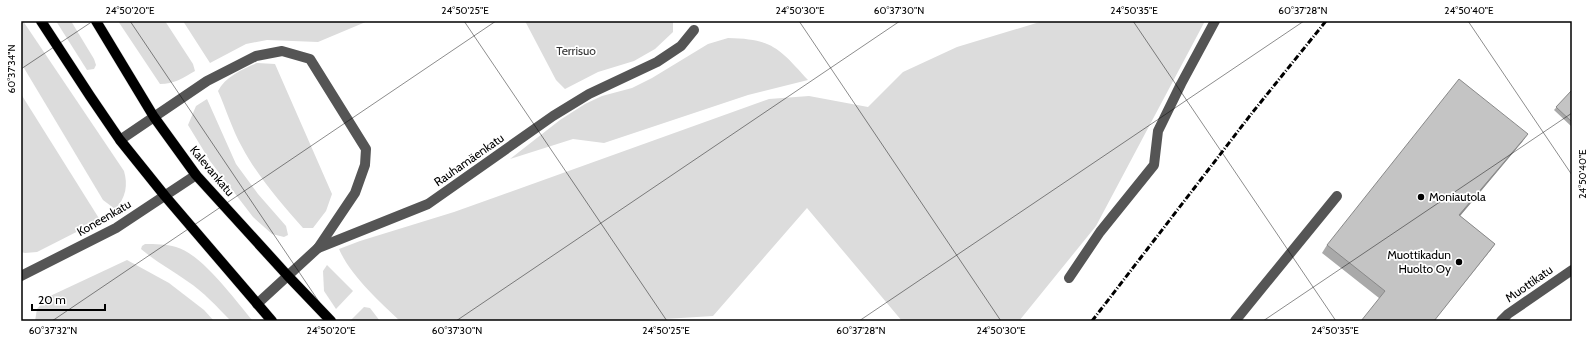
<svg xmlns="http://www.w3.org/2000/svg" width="1593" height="342" viewBox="0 0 1593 342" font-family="Cabin,sans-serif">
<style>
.green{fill:#dcdcdc}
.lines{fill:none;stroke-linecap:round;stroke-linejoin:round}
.major-casing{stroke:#dbdbdb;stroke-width:11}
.minor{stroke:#555;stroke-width:10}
.major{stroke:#000;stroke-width:10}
.rail{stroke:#000;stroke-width:3;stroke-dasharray:6 2 1 2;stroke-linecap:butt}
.wall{fill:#a9a9a9}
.shaded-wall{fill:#898989}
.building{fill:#c4c4c4;stroke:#898989}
.ticks{fill:none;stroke:#000;stroke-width:1;stroke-opacity:0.45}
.poi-dot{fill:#000;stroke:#fff;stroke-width:1.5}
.labels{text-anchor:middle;stroke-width:3.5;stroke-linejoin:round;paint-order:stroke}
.park-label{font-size:12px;fill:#333;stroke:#fff}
.street-label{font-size:12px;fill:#000;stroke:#fff}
.poi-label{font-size:12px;fill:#000;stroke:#fff;text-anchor:start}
.neatline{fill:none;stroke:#000;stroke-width:1.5}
.ticks-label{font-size:10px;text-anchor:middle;fill:#000}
</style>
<rect width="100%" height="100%" fill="#fff"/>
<g class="green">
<path d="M21,21h2l101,150c4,14 2,27 -9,38l-12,-9 -82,-137z"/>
<path d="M56,21h15l23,38 2,6 -2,4 -7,1z"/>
<path d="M118,21h47l28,43 2,7c-12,7 -21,13 -35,13z"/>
<path d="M183,21h185l-50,21 -51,-2 -21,4 -36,19z"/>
<path d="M525,21h148v11l-18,17 -21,12 -36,11 -33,17 -9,-9z"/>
<path d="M1043,21h162l-109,205 -77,95h-117l-95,-113 -94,108 -81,5h-232c-20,-19 -50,-46 -61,-72l21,-8 94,-29 315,-113 40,-3 59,11 35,-35 54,-25z"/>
<path d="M728,38c45,1 51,10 80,42l-60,15 -144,48 -31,-4 -63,20 50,-39 25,-16 17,-8 30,-8 20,-10 56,-34z"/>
<path d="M257,63l18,1 57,130 -6,17 -13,17h-10c-22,-25 -45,-51 -61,-81 -10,-18 -16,-38 -24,-56 7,-14 24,-22 39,-28z"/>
<path d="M21,94l79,126 -63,32 -12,1 -4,-1z"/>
<path d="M207,99l29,65 22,30 28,32 2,9 -4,2 -12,-3 -19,-17 -43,-56 -22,-36 8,-19z"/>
<path d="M145,244c10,0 21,0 31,3 27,8 58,52 77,74h-22c-14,-14 -27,-29 -44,-40 -15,-11 -31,-19 -46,-32l1,-3z"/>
<path d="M127,260l42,23 35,27 10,11h-179l2,-12 11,-12z"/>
<path d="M327,265l26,26 -17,18 -12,-18 -1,-20z"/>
<path d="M364,307l6,1 10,13h-30z"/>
</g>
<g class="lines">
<g class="major-casing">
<g id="major">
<path d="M41,21l49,75 30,44 45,56 107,125"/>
<path d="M96,21l58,96 42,58 91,100 44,46"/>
</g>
</g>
<g class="minor">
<path d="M120,140l87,-59 49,-25 26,-5 28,8 56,90 -1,16 -10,28 -37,55"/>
<path d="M21,276l95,-48 80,-53"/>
<path d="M1069,278l31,-46 54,-67 4,-34 23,-47 34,-63"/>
<path d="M257,304l61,-56 110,-44 125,-88 36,-22 68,-32 24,-16 13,-16"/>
<path d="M1235,321l102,-125"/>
<path d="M1501,321l7,-7 64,-44"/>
</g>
<use href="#major" class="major"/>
<path class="rail" d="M1092,321l160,-208 74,-92"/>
</g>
<g class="wall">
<path d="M1572,90v37l-18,-17z"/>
<path d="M1528,134l-6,8 -62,74 35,28 -5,7 -111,47 -57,-45 5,-8z"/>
</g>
<g class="shaded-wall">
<path d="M1528,134l-6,8 -68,81 5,-8z"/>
<path d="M1495,244l-5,7 -56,70z"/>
</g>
<g class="building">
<path d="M1459,79l69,55 -69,81 36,29 -61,77h-73l24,-30 -58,-46z"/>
<path d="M1572,90v32l-16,-15z"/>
</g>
<path class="ticks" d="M130,21l202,300M464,21l203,300M799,21l202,300M1133,21l203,300M1468,21l104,154M21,69l72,-48M52,321l444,-300M456,321l444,-300M859,321l445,-300M1263,321l309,-208"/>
<g class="poi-dot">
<circle cx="1421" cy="197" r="4"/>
<circle cx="1459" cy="262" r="4"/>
</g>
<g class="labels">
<g class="park-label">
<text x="576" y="55">Terrisuo</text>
</g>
<g class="street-label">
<text transform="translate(469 160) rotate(-35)" y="4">Rauhamäenkatu</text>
<text transform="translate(212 171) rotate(50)" y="4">Kalevankatu</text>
<text transform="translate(104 218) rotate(-30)" y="4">Koneenkatu</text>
<text transform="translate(1529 284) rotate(-35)" y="4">Muottikatu</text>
</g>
<g class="poi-label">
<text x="1429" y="201">Moniautola</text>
<text x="1451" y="259" text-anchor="end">Muottikadun<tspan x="1451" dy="14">Huolto Oy</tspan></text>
</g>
</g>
<rect width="1593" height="342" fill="none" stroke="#ffffff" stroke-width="44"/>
<path d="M32 304v6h73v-6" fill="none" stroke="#000000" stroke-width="2"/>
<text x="38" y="304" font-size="12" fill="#000000" stroke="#ffffff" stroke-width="3" paint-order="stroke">20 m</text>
<rect x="22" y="22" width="1549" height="298" class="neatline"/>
<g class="ticks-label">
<text x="130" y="14">24°50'20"E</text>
<text x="465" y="14">24°50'25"E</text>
<text x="800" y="14">24°50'30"E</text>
<text x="899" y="14">60°37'30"N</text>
<text x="1134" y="14">24°50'35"E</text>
<text x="1303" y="14">60°37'28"N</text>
<text x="1469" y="14">24°50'40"E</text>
<text transform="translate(11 69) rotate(-90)" y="4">60°37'34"N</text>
<text transform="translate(1582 174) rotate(-90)" y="4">24°50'40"E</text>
<text x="53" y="334">60°37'32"N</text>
<text x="331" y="334">24°50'20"E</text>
<text x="457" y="334">60°37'30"N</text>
<text x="666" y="334">24°50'25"E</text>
<text x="861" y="334">60°37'28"N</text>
<text x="1001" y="334">24°50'30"E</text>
<text x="1335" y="334">24°50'35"E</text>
</g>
</svg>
